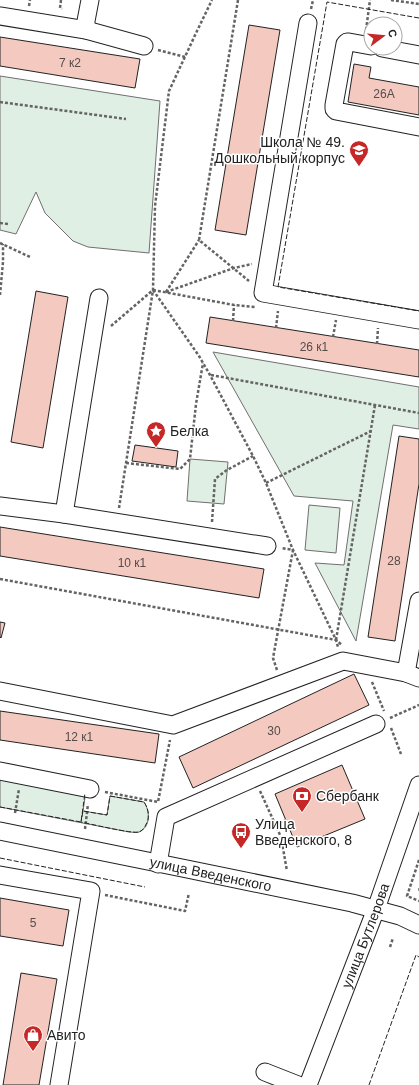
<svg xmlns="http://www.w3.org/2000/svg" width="419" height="1085" viewBox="0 0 419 1085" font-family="Helvetica,sans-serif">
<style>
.green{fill:#e0efe3;stroke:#6f6f6f}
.building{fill:#f3c9c0;stroke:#222}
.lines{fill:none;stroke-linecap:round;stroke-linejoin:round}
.minor-casing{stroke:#222;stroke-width:19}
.path{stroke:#646464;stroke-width:2.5;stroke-dasharray:3 2;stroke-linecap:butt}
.minor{stroke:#fff;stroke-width:17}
.fence{stroke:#222;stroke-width:1;stroke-dasharray:5 2;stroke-linecap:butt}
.labels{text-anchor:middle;stroke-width:3;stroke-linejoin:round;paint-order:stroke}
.number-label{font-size:12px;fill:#564c4a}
.poi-label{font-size:14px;fill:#222;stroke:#fff;text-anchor:start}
.street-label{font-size:14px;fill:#222;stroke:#fff}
</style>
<rect width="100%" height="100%" fill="#fff"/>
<g class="green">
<path d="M0,76l160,25 -11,152 -61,-6 -15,-6 -28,-28 -9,-21 -20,42 -16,-4z"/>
<path d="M213,352l206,35v42l-26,-4 -37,216 -41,-78 29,2 9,-64 -59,-5z"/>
<path d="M190,459l38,3 -4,42 -37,-3z"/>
<path d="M309,505l31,3 -4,45 -31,-3z"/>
<path d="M0,776l86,15 -3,20 24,4 3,-19 34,6c6,9 7,25 -5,30 -3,1 -7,0 -10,0l-129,-25z"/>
</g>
<g class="building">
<path d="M249,25l31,5 -34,205 -31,-5z"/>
<path d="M0,37l140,22 -5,29 -135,-22z"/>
<path d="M354,64l17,3 -2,11 50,9v28l-71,-13z"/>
<path d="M36,291l32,6 -25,151 -32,-6z"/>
<path d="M210,317l209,33v27l-213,-34z"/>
<path d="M399,436l20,3v45l-24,157 -27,-4z"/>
<path d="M135,445l43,6 -2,16 -44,-6z"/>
<path d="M0,527l264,42 -5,29 -259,-42z"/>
<path d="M0,622l5,1 -4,15 -1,-1z"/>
<path d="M354,674l15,31 -176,83 -14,-31z"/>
<path d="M0,711l159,23 -4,29 -155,-23z"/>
<path d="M342,765l23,54 -68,28 -22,-53z"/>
<path d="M0,898l69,12 -6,36 -63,-10z"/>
<path d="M21,973l36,6 -18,106h-36z"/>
</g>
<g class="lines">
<g class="minor-casing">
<g id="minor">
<path d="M0,16l86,14 58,16"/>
<path d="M308,23l-45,270 156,27"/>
<path d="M86,30v-9l4,-21"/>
<path d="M371,46l-22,-4h-2l-2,2 -11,61v4l2,2 83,16"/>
<path d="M382,48l37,7"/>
<path d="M0,506l64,8 203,32"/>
<path d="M64,514l35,-216"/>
<path d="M406,673l13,-72"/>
<path d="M0,691l173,34 170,-64 63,12 13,5"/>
<path d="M0,771l90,18"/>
<path id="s1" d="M0,831l187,38 165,34 48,13 19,9"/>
<path d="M158,864l8,-47 210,-93"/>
<path d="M0,875l91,16 -32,194"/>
<path d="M265,1072l33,13"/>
<path id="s2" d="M308,1085l68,-176 43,-124"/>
</g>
</g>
<g class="path">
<path d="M61,0l-1,8 2,1"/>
<path d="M238,0l-39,240 50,41"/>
<path d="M391,0l28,4"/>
<path d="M29,6l1,-6"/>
<path d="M311,9l2,-9"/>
<path d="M366,30l4,-30"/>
<path d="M158,50l27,7"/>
<path d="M0,102l126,17"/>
<path d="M0,223l8,1"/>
<path d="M0,243l30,14"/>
<path d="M153,290l46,66 11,19 43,81 13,27 27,67 43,90 2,7"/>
<path d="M153,290l81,15 21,2"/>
<path d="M166,292l68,-24 18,-4"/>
<path d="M166,292l33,-52"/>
<path d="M0,295l3,-33v-18"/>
<path d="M233,321l1,-16"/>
<path d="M111,326l42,-36"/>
<path d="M276,328l2,-17"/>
<path d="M333,337l3,-17"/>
<path d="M377,344l1,-16"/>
<path d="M211,375l208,38"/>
<path d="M126,463l54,6 10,-10 6,-55 7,-41"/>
<path d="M266,483l105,-52"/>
<path d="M119,508l34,-218 2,-84 14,-115 28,-60 15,-31"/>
<path d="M212,522l3,-43 12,-9 26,-14"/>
<path d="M0,579l336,61 6,5"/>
<path d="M336,640l39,-235"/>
<path d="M277,670l-4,-12 20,-108 -12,-2"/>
<path d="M372,682l12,29"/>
<path d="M390,718l29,-13"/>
<path d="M391,728l10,26"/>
<path d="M260,791l21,46 6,34"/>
<path d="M105,792l53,10 12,-62"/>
<path d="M15,813l4,-24"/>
<path d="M275,825l11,-5"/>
<path d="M85,829l3,-25"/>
<path d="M419,860l-12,36 12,5"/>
<path d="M105,895l80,16 4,-18"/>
<path d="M390,947l3,-9"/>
</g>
<use href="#minor" class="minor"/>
<g class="fence">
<path d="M419,18l-92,-16 -49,285 141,24"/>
<path d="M110,796l34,6c4,6 5,11 4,18 -2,5 -4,10 -9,12 -7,2 -48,-8 -58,-10l2,-11 24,4z"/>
<path d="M0,807l81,15 4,-29"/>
<path d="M0,858l145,29"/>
<path d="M419,888v3"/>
<path d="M369,1085l47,-130 3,2"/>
</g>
</g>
<defs>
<g id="school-pin" transform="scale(1)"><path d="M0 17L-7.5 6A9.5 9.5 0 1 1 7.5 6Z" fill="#c62828" stroke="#fff"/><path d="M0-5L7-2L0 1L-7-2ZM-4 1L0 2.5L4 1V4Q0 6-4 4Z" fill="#fff"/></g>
<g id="sight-pin" transform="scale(1)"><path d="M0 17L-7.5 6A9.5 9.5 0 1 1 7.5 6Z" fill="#c62828" stroke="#fff"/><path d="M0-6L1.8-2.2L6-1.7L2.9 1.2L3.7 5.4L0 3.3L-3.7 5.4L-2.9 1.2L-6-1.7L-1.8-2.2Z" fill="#fff"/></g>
<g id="bank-pin" transform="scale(1)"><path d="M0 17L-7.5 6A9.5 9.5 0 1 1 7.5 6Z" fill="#c62828" stroke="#fff"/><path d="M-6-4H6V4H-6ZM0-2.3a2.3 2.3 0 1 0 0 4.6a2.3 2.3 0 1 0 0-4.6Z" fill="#fff"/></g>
<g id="bus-pin" transform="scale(1)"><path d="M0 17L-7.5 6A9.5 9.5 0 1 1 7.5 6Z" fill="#c62828" stroke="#fff"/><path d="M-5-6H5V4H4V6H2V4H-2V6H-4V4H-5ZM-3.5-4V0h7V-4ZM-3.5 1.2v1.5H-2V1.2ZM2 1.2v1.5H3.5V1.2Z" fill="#fff"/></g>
<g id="shop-pin" transform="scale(1)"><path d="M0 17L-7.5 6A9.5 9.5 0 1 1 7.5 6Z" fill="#c62828" stroke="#fff"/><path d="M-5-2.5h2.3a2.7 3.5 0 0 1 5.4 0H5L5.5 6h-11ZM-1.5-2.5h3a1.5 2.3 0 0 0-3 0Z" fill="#fff"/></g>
</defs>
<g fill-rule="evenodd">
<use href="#school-pin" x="359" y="150"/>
<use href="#sight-pin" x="156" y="431"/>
<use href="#bank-pin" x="302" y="796"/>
<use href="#bus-pin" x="241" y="832"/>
<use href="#shop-pin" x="33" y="1035"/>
</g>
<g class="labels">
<g class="number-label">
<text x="70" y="67">7 к2</text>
<text x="384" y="98">26А</text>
<text x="314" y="351">26 к1</text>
<text x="394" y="565">28</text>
<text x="132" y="567">10 к1</text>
<text x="274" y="735">30</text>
<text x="79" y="741">12 к1</text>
<text x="33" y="927">5</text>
</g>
<g class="poi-label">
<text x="345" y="147" text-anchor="end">Школа № 49.<tspan x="345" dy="16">Дошкольный корпус</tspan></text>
<text x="170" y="436">Белка</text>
<text x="316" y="801">Сбербанк</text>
<text x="255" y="829">Улица<tspan x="255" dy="16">Введенского, 8</tspan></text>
<text x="47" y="1040">Авито</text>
</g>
<g class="street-label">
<text dy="5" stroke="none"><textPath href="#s1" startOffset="215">улица Введенского</textPath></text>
<text dy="5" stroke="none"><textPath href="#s2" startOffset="160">улица Бутлерова</textPath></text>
</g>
</g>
<g transform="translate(383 36) rotate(74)"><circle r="19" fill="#ffffff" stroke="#a7a7a7"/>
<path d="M0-3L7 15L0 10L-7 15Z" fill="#c62828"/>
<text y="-6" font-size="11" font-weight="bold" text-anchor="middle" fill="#222222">С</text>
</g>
</svg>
